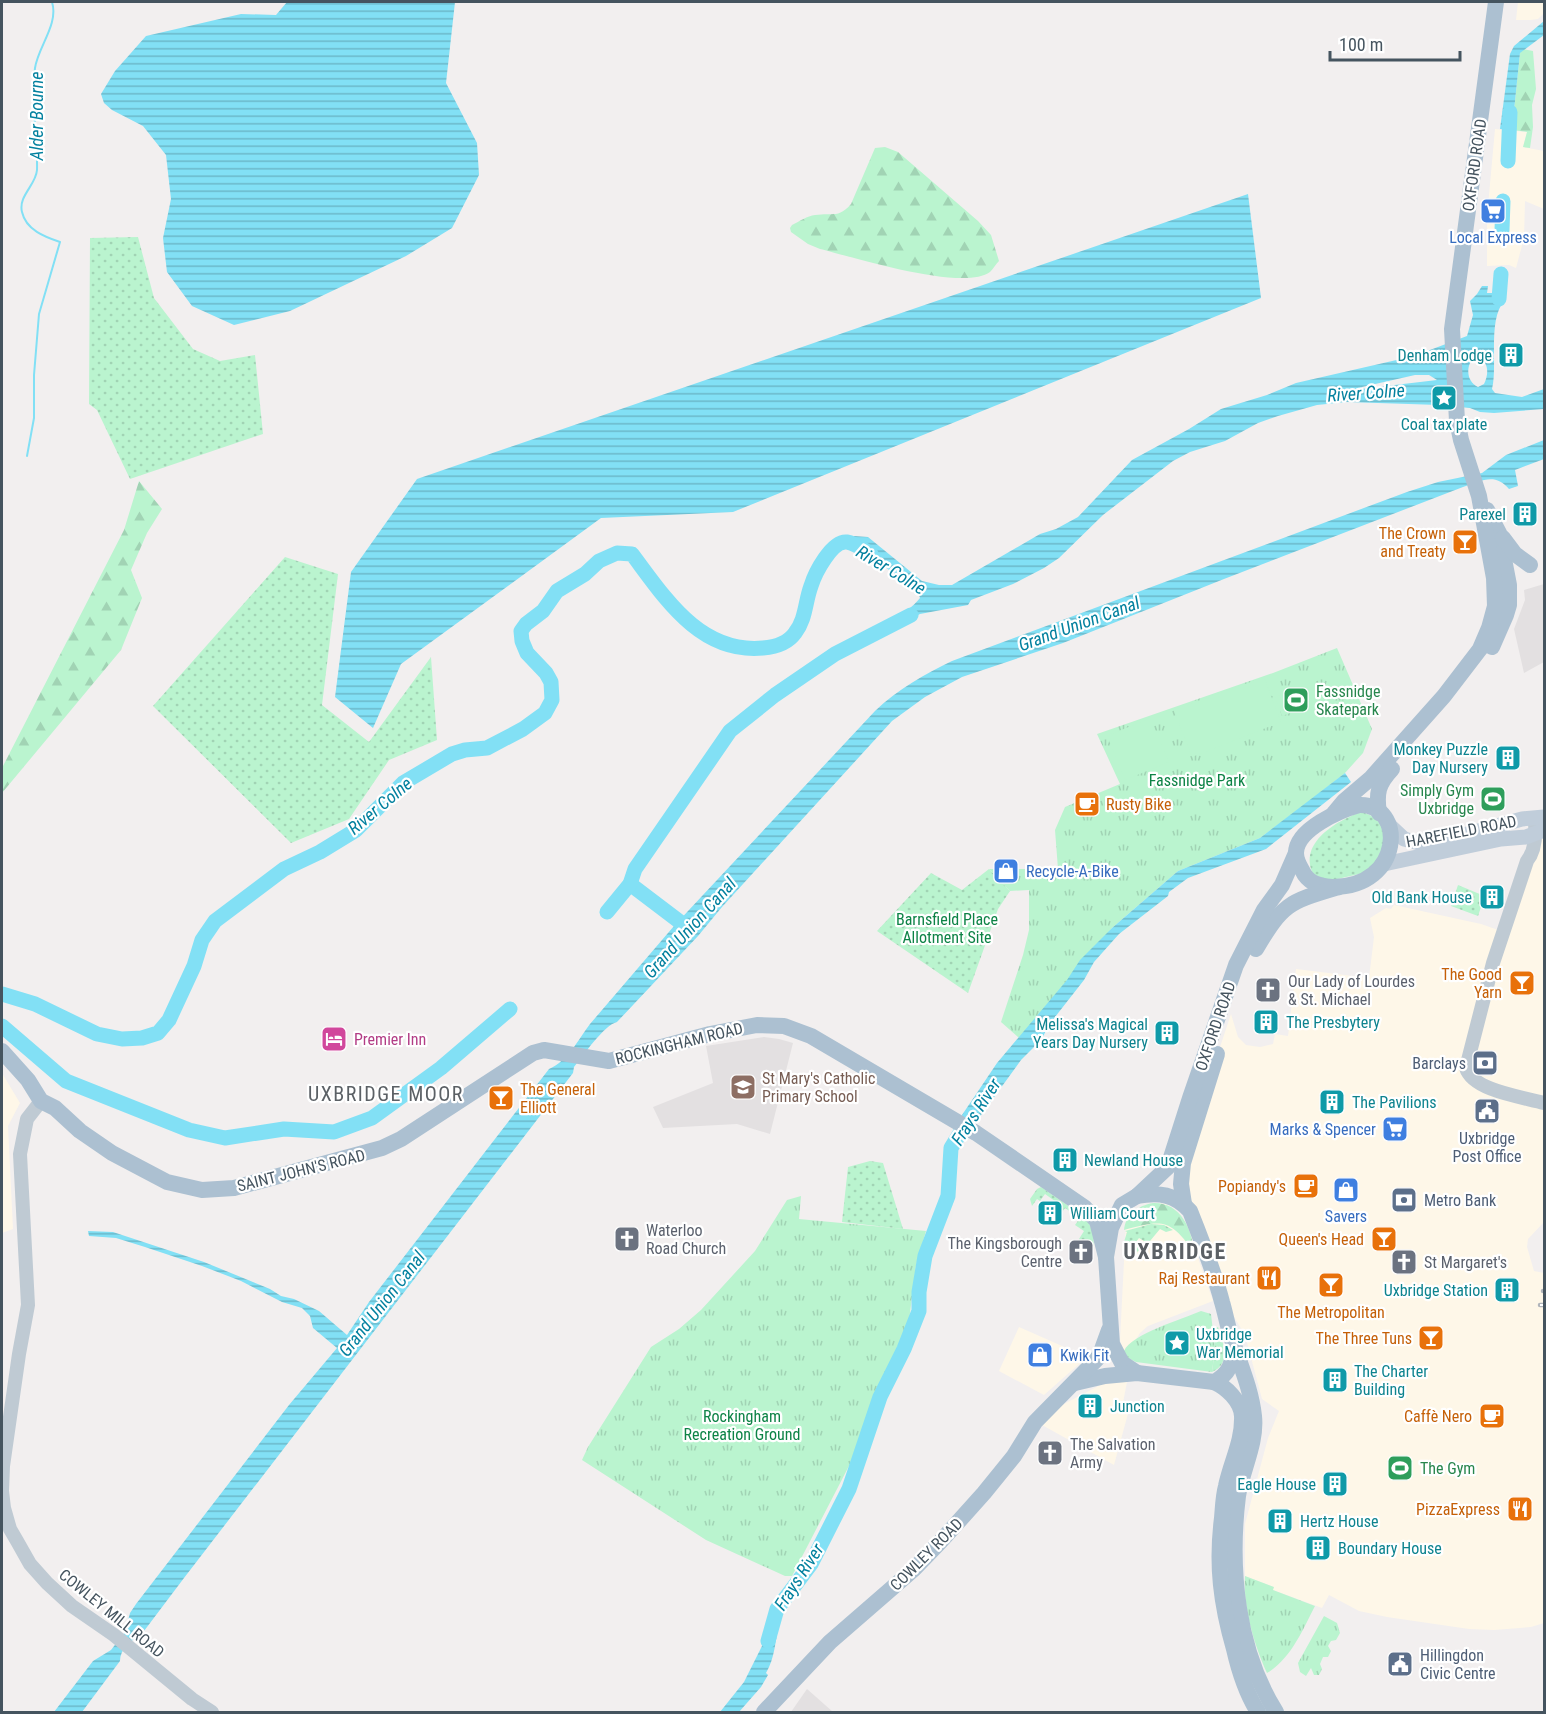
<svg xmlns="http://www.w3.org/2000/svg" width="1546" height="1714" viewBox="0 0 1546 1714" font-family="'Roboto Condensed',sans-serif">
<style>
.commercial{fill:#fef7e8}
.education{fill:#e3e0e1}
.grass{fill:url(#grass-dots)}
.forest{fill:url(#forest-firs)}
.park{fill:url(#park-tufts)}
.pitch{fill:#baf4cf}
.water{fill:url(#water-rules);fill-rule:evenodd}
.lines{fill:none;stroke-linecap:round;stroke-linejoin:round}
.stream{stroke:#82e0f5;stroke-width:2}
.river{stroke:#82e0f5;stroke-width:15}
.tertiary{stroke:#bfcad3;stroke-width:14}
.secondary{stroke:#c0cdda;stroke-width:15}
.primary{stroke:#acc0d1;stroke-width:16}
.rail-casing{stroke:#b1b5bb;stroke-width:4.5}
.rail{stroke:#fff;stroke-width:2;stroke-dasharray:7;stroke-linecap:butt}
.labels{text-anchor:middle;stroke-width:4.5;stroke-linejoin:round;paint-order:stroke}
.street-label{font-size:16px;fill:#45545f;stroke:#fff}
.shop-label{font-size:16px;fill:#366cbe;stroke:#fff}
.culture-label{font-size:16px;fill:#0d838f;stroke:#fff;text-anchor:start}
.food-label{font-size:16px;fill:#c56008;stroke:#fff;text-anchor:end}
.leisure-label{font-size:16px;fill:#27864d;stroke:#fff;text-anchor:start}
.park-label{font-size:16px;fill:#0d8346;stroke:#fff}
.worship-label{font-size:16px;fill:#5b616d;stroke:#fff;text-anchor:start}
.hotel-label{font-size:16px;fill:#b23c85;stroke:#fff;text-anchor:start}
.service-label{font-size:16px;fill:#4e5e75;stroke:#fff;text-anchor:start}
.education-label{font-size:16px;fill:#785e54;stroke:#fff;text-anchor:start}
.water-label{font-size:18px;font-style:italic;fill:#03819f;stroke:#fff}
.quarter-label{font-size:20px;letter-spacing:1.5px;fill:#5b6065;stroke:#fff}
.district-label{font-size:22px;font-weight:bold;letter-spacing:1.5px;fill:#5b6065;stroke:#fff}
</style>
<defs>
<pattern id="grass-dots" width="8" height="8" patternUnits="userSpaceOnUse" patternTransform="scale(1.5)"><rect width="8" height="8" fill="#baf4cf"/><path d="M2 2h.1M6 6h.1" fill="none" stroke="#a1d3b4" stroke-width="1.8" stroke-linecap="round"/></pattern>
<pattern id="forest-firs" width="22" height="20" patternUnits="userSpaceOnUse" patternTransform="scale(1.5)"><rect width="22" height="20" fill="#baf4cf"/><path d="M5 1l3.5 6h-7zM16 11l3.5 6h-7z" fill="#a1d3b4"/></pattern>
<pattern id="park-tufts" width="24" height="20" patternUnits="userSpaceOnUse" patternTransform="scale(1.5)"><rect width="24" height="20" fill="#baf4cf"/><path d="M3 7l-1-3M5 7V3M7 7l1-3M15 17l-1-3M17 17v-4M19 17l1-3" fill="none" stroke="#a1d3b4"/></pattern>
<pattern id="water-rules" width="6" height="5" patternUnits="userSpaceOnUse" patternTransform="scale(1.5)"><rect width="6" height="5" fill="#82e0f5"/><path d="M0 2.5h6" fill="none" stroke="#6cb8ca"/></pattern>
</defs>
<rect width="100%" height="100%" fill="#f2efef"/>
<g class="commercial">
<path d="M1518,2h26v11l-6,6 -7,1h-15z"/>
<path d="M1495,129l32,3 -4,15 21,4v58l-19,-8 -1,37 -8,30 -7,-3 -22,1v-49z"/>
<path d="M1544,838v384l-16,17 -1,8 7,24 10,2v350l-13,4 -37,3 -25,-1 -82,-12 -28,-6 -30,-16 -7,13 -49,-18v-3l-28,-11v-52l23,-86 11,-27 -17,-12 -17,-64 -23,-38 -30,-84 -6,-51 19,-70 26,-78 7,23 8,8 14,2 13,-3 2,-10 13,2 8,-67 73,9 5,-41 -4,-19 16,-10 5,1 3,-4 87,19 23,8 32,-90z"/>
<path d="M2,1073l18,30 -12,23 5,103 -11,4z"/>
<path d="M1153,1203l13,1 14,10 10,21 23,66 -65,25 -8,7 -15,24 -5,-17 6,-118 7,-11z"/>
<path d="M1019,1327l68,30 -43,38 -45,-24z"/>
<path d="M1110,1380l17,2 -5,26 7,2 -15,55 -72,-40 20,-20z"/>
</g>
<g class="education">
<path d="M1544,584v78l-20,11 -10,-44 11,-29 -1,-10z"/>
<path d="M764,1037l15,2 14,4 -23,91 -33,-10 -74,4 -10,-21 60,-24 -7,-37z"/>
<path d="M807,1689l26,23h-42z"/>
</g>
<g class="grass">
<path d="M138,237l16,61 39,51 27,12 35,-6 8,79 -133,45 -33,-69 -8,-6 1,-166z"/>
<path d="M285,557l53,17 -16,131 47,37 62,-85 6,83 -48,20 -40,59 -58,24 -138,-137z"/>
<path d="M1361,812c17,4 21,13 27,28l-16,31 -43,10 -16,-7c-15,-31 23,-53 48,-62z"/>
<path d="M989,869l21,22 -12,18 -30,84 -91,-62 54,-58 31,17z"/>
<path d="M1458,885l24,10 -1,4 2,2 -5,15 -27,-10z"/>
<path d="M870,1161l13,2 20,66 -61,-7 6,-55z"/>
<path d="M1041,1187l45,31c7,11 9,21 7,33l-13,-9 -1,-3 5,-8 -9,-6 5,-7 -15,-10 -5,7 -5,-4 4,-7 -14,-10 -5,7 -3,-2 -5,7 -2,-7 7,-10z"/>
<path d="M1151,1224l13,1 9,5 -7,2 -6,-3 -10,12h-6l-5,-3 -3,4 4,7 -3,3 -11,-3 -2,-7 3,-10 -2,-1z"/>
<path d="M1218,1327c5,16 14,36 -6,45l3,-24 -2,-19z"/>
</g>
<g class="forest">
<path d="M1522,49l11,2 3,38 -4,16 1,22 -3,21 -7,-1 4,-15 -15,-2 8,-77z"/>
<path d="M885,147l13,5 80,69 13,14 8,26c-3,3 -6,8 -9,11 -27,20 -137,-15 -170,-23l-12,-5 -17,-12 -1,-4 2,-3c8,-4 15,-9 23,-10 18,-3 23,4 36,-11l24,-56z"/>
<path d="M139,481l23,28 -15,24 -16,37 11,28 -21,52 -119,143v-25l122,-238z"/>
<path d="M1153,1203c27,-1 39,25 41,49 -25,-34 -31,-32 -70,-22 2,-17 14,-24 29,-27z"/>
</g>
<g class="park">
<path d="M1337,648l35,81 -9,24 -18,20 -34,27 -51,38 -82,33 -66,57 -93,110 -18,-16 22,-67 6,-25v-40l-19,1 -21,-22h69l-3,-39 10,-23 55,-23 -23,-50 176,-61z"/>
<path d="M801,1196l-2,23 127,12 -10,34 -7,56 -42,97 -16,44 -59,114h-7l-79,-36 -124,-80 6,-13 63,-100 28,-18 22,-19 54,-59 32,-51z"/>
<path d="M1201,1311l10,3 4,34 -3,24 -76,-10 -8,-4 -4,-7c7,-17 59,-32 77,-40z"/>
<path d="M1245,1576l29,11 -1,3 42,16c-12,23 -24,53 -48,67 -13,-29 -24,-65 -22,-97z"/>
<path d="M1324,1616l13,7 3,10 -4,7 -5,1 -3,5 3,5 -3,6h-5l-3,7 2,5 -3,6h-5l-3,-7 -5,8 -6,-4 -2,-9z"/>
</g>
<g class="pitch">
<path d="M1264,677l17,45 -89,35 -18,-47z"/>
<path d="M1311,683l7,20 -36,13 -7,-19z"/>
<path d="M1150,718l19,44 -44,18 -18,-44z"/>
</g>
<g class="water">
<path d="M287,2h168l-9,81 31,60 2,32 -27,53 -46,28 -116,55 -56,14 -42,-19 -25,-34 -4,-34 8,-39 -5,-44 -23,-29 -31,-16 -8,-7 -3,-9 14,-23 31,-35 95,-22 35,1z"/>
<path d="M1544,21v14l-24,18 -8,77 -12,-1 10,-75 4,-8z"/>
<path d="M1248,194l13,104 -528,214 -132,6 -200,146 -28,64 -38,-31 16,-125 66,-93z"/>
<path d="M1497,281h8v19c-18,19 -7,65 -13,89l3,4 27,4 22,-8v20l-50,4 -14,-1 -10,-4 -31,-3 -92,-3 -30,3 -39,11 -20,7 -33,18 -35,11 -17,9 -70,54 -44,43 -15,10 -31,16 -42,16 -3,5 -48,9 -24,13 -4,-8c11,-6 20,-11 28,-21l-1,-3c-13,-13 -47,-41 -64,-42l-1,-17 14,1 54,44 17,4h13l88,-51 16,-5 22,-12 54,-57 57,-31 32,-20 46,-14 29,-12 118,-27 53,-20 6,-21 -3,-14 7,-7 5,-8h6l-1,7h8zM1478,357c11,5 11,17 6,27l-6,3c-9,-4 -12,-15 -8,-24zM1415,375h14l8,5 -76,9 1,-2z"/>
<path d="M1544,440v19l-29,11 3,16 -9,3c-14,-17 -28,-8 -46,-2l-239,92 -161,64 -101,34 -37,20 -33,24 -170,186 -24,29 -81,86c-13,3 -34,34 -43,45l-1,6 -389,505 -43,57c-10,5 -21,14 -21,26l-38,51h-28l39,-51 18,-11 14,-18 5,-19 6,-9 153,-199 48,-57 -24,-20 -3,-12 -8,-8 -20,-6 -41,-21 -39,-15 -57,-19 -29,-9 -27,-2 -1,-5 25,1 91,30 66,27 11,7 13,3 25,12 28,24 22,-33 180,-233c20,-9 28,-28 41,-45l84,-98 201,-215c23,-22 50,-37 77,-50l455,-169 31,-10 44,-9 24,-18z"/>
<path d="M1345,773l6,9 -85,67 -78,29 -19,14 -1,4 -49,38 -25,28 -10,18 -36,46 -6,13 -21,21 -45,62 -14,-7 35,-52 70,-83 13,-20 32,-32 66,-57 82,-33z"/>
<path d="M770,1620l9,5c-4,16 -4,33 -13,48l2,2 -7,12 -22,25h-19l24,-30 18,-36z"/>
</g>
<g class="lines">
<path class="stream" d="M27,456l7,-38v-43l5,-61 21,-72c-15,-5 -34,-12 -38,-30 -4,-16 14,-27 15,-42 1,-34 -7,-69 -2,-102 3,-21 24,-44 17,-66"/>
<g class="river">
<path d="M1508,161l2,-49"/>
<path d="M1502,230l1,-29"/>
<path d="M1499,299l2,-25"/>
<path d="M630,884l58,44"/>
<path d="M607,912l23,-28 5,-15 95,-138 45,-36 60,-41 76,-39"/>
<path d="M2,994l33,10 62,30 25,5 20,-1 16,-5 11,-13 25,-54 8,-26 13,-19 69,-52 36,-17 36,-22 47,-47 49,-29 13,-4 22,-2 36,-19 22,-16 7,-13 -1,-18 -5,-9 -19,-20 -5,-12 -1,-10 5,-7 17,-13 14,-20 28,-17 14,-13 18,-8 15,1c33,44 68,100 131,94 12,-1 25,-5 32,-15 11,-14 10,-31 16,-47 4,-13 21,-46 36,-44 8,1 17,8 24,12"/>
<path d="M2,1026l64,55 123,49 36,8 59,-9 50,3 38,-14 69,-50 69,-59"/>
<path d="M768,1641l9,-32 34,-45 38,-75 31,-92 24,-48 15,-38v-19l6,-36 23,-60 3,-48 19,-31"/>
</g>
<g class="tertiary">
<path d="M1535,823c1,13 0,28 -8,38l-34,102 -27,105c7,23 57,29 78,35"/>
<path d="M41,1101l-14,18 -7,35 8,151 -9,49 -16,112 -1,25 2,17 6,21 7,12 13,23 17,19 25,23 42,29 78,64 20,13"/>
</g>
<g class="secondary">
<path d="M1388,824l16,15 23,6 95,-26 22,-2"/>
<path d="M1384,864l117,-25 25,-2 18,-7"/>
</g>
<g class="primary">
<path d="M1487,510l12,23 10,52v20l-3,10 -14,32"/>
<path d="M1503,538l12,16 15,11"/>
<path d="M1359,805c47,-2 45,83 -27,82 -14,-1 -24,-4 -30,-17 -3,-5 -6,-12 -6,-17 0,-24 45,-43 63,-48z"/>
<path d="M1334,813l10,-12 27,-23 73,-82 36,-47 9,-21 6,-22 -1,-28 -15,-82 -18,-56 -4,-19 -5,-92 44,-327"/>
<path d="M1379,813c-3,-20 -1,-29 13,-44"/>
<path d="M1256,949c27,-46 33,-47 83,-62"/>
<path d="M2,1051l26,29 13,21 14,7 25,23 32,22 55,29 35,8 32,-2 148,-40 19,-9 132,-86 11,-3 65,11 101,-27 47,-9 27,1 27,10 165,97 108,74 13,14 9,36"/>
<path d="M1137,1196c22,-4 38,-2 53,15 12,30 24,60 32,91 3,10 5,21 8,31 8,27 21,54 24,83 3,27 -12,54 -16,80 -9,73 -1,154 38,216"/>
<path d="M1184,1204l-3,-20 2,-21 34,-109"/>
<path d="M1137,1373l-15,-10 -10,-19 -6,-87 5,-29 11,-23 15,-9 31,-29 23,-72 45,-130 28,-55 18,-25 14,-32"/>
<path d="M1214,1382c12,5 27,19 28,34 1,25 -11,46 -16,70 -3,11 -3,22 -4,32 -6,47 -1,86 12,131 5,22 12,44 24,63"/>
<path d="M1075,1383l30,-7 32,-3 77,9c15,-8 19,-18 19,-35"/>
<path d="M764,1712l66,-70 84,-73 27,-28 43,-48 30,-37 21,-34 62,-63 4,-7 8,-22"/>
</g>
<g class="rail-casing">
<g id="rail">
<path d="M1543,1291h1"/>
<path d="M1540,1305h4"/>
</g>
</g>
<use href="#rail" class="rail"/>
</g>
<defs>
<g id="supermarket-square" transform="scale(1.35)"><rect x="-9" y="-9" width="18" height="18" rx="4" fill="#3f7fe0" stroke="#fff"/><path d="M-6-5.5h2.5l.6 2H6L4.5 2H-2.5L-4.4-4H-6ZM-1.5 3.2a1.3 1.3 0 1 0 .1 0ZM3 3.2a1.3 1.3 0 1 0 .1 0Z" fill="#fff"/></g>
<g id="building-square" transform="scale(1.35)"><rect x="-9" y="-9" width="18" height="18" rx="4" fill="#0f9aa8" stroke="#fff"/><path d="M-4-6H4V6H1V3H-1V6H-4ZM-2.5-4.3h1.7v1.8h-1.7ZM.8-4.3h1.7v1.8H.8ZM-2.5-1h1.7V.8h-1.7ZM.8-1h1.7V.8H.8Z" fill="#fff"/></g>
<g id="sight-square" transform="scale(1.35)"><rect x="-9" y="-9" width="18" height="18" rx="4" fill="#0f9aa8" stroke="#fff"/><path d="M0-6L1.8-2.2L6-1.7L2.9 1.2L3.7 5.4L0 3.3L-3.7 5.4L-2.9 1.2L-6-1.7L-1.8-2.2Z" fill="#fff"/></g>
<g id="bar-square" transform="scale(1.35)"><rect x="-9" y="-9" width="18" height="18" rx="4" fill="#e8710a" stroke="#fff"/><path d="M-6-5H6L.8 .8V4.5H3.5V6h-7V4.5H-.8V.8Z" fill="#fff"/></g>
<g id="stadium-square" transform="scale(1.35)"><rect x="-9" y="-9" width="18" height="18" rx="4" fill="#2e9e5b" stroke="#fff"/><path d="M0-5a6.5 5 0 1 0 0 10a6.5 5 0 1 0 0-10ZM-3.5-1.8h7v3.6h-7Z" fill="#fff"/></g>
<g id="cafe-square" transform="scale(1.35)"><rect x="-9" y="-9" width="18" height="18" rx="4" fill="#e8710a" stroke="#fff"/><path d="M-5.5-4.5H6V0H3Q3 3.5 0 3.5H-2.5Q-5.5 3.5-5.5 0ZM3-3.2v2h1.7v-2ZM-6 4.5H4V6H-6Z" fill="#fff"/></g>
<g id="shop-square" transform="scale(1.35)"><rect x="-9" y="-9" width="18" height="18" rx="4" fill="#3f7fe0" stroke="#fff"/><path d="M-5-2.5h2.3a2.7 3.5 0 0 1 5.4 0H5L5.5 6h-11ZM-1.5-2.5h3a1.5 2.3 0 0 0-3 0Z" fill="#fff"/></g>
<g id="church-square" transform="scale(1.35)"><rect x="-9" y="-9" width="18" height="18" rx="4" fill="#6b7280" stroke="#fff"/><path d="M-1.2-6h2.4v3.5h3.3v2.4h-3.3V6h-2.4V-.1h-3.3v-2.4h3.3Z" fill="#fff"/></g>
<g id="hotel-square" transform="scale(1.35)"><rect x="-9" y="-9" width="18" height="18" rx="4" fill="#d1479c" stroke="#fff"/><path d="M-6-4.5h1.5V1H6V5H4.5V3h-9V5H-6ZM-4 0a1.8 1.8 0 1 1 3.6 0ZM.5 0V-2.5h3Q6-2.5 6 0Z" fill="#fff"/></g>
<g id="bank-square" transform="scale(1.35)"><rect x="-9" y="-9" width="18" height="18" rx="4" fill="#5c6f8a" stroke="#fff"/><path d="M-6-4H6V4H-6ZM0-2.3a2.3 2.3 0 1 0 0 4.6a2.3 2.3 0 1 0 0-4.6Z" fill="#fff"/></g>
<g id="school-square" transform="scale(1.35)"><rect x="-9" y="-9" width="18" height="18" rx="4" fill="#8d6e63" stroke="#fff"/><path d="M0-5L7-2L0 1L-7-2ZM-4 1L0 2.5L4 1V4Q0 6-4 4Z" fill="#fff"/></g>
<g id="civic-square" transform="scale(1.35)"><rect x="-9" y="-9" width="18" height="18" rx="4" fill="#5c6f8a" stroke="#fff"/><path d="M-.6-6.5H3V-4.5H.6V-3L4-1V1h2V6H-6V1h2V-1L-.6-3ZM-1.2 2.5V6h2.4V2.5Z" fill="#fff"/></g>
<g id="restaurant-square" transform="scale(1.35)"><rect x="-9" y="-9" width="18" height="18" rx="4" fill="#e8710a" stroke="#fff"/><path d="M-5-6h1v4h1v-4h1v4h1v-4h1v5L-1.5 .5V6h-2V.5L-5-1ZM5-6V6H3V1.5H1.5Q1.5-4 5-6Z" fill="#fff"/></g>
</defs>
<g fill-rule="evenodd">
<use href="#supermarket-square" x="1493" y="211"/>
<use href="#building-square" x="1511" y="355"/>
<use href="#sight-square" x="1444" y="398"/>
<use href="#building-square" x="1525" y="514"/>
<use href="#bar-square" x="1465" y="542"/>
<use href="#stadium-square" x="1296" y="700"/>
<use href="#building-square" x="1508" y="758"/>
<use href="#stadium-square" x="1493" y="799"/>
<use href="#cafe-square" x="1087" y="804"/>
<use href="#shop-square" x="1006" y="871"/>
<use href="#building-square" x="1492" y="897"/>
<use href="#bar-square" x="1522" y="983"/>
<use href="#church-square" x="1268" y="990"/>
<use href="#building-square" x="1266" y="1022"/>
<use href="#building-square" x="1167" y="1033"/>
<use href="#hotel-square" x="334" y="1039"/>
<use href="#bank-square" x="1485" y="1063"/>
<use href="#school-square" x="743" y="1087"/>
<use href="#bar-square" x="501" y="1098"/>
<use href="#building-square" x="1332" y="1102"/>
<use href="#civic-square" x="1487" y="1111"/>
<use href="#supermarket-square" x="1395" y="1129"/>
<use href="#building-square" x="1065" y="1160"/>
<use href="#cafe-square" x="1306" y="1186"/>
<use href="#shop-square" x="1346" y="1190"/>
<use href="#bank-square" x="1404" y="1200"/>
<use href="#building-square" x="1050" y="1213"/>
<use href="#church-square" x="627" y="1239"/>
<use href="#bar-square" x="1384" y="1239"/>
<use href="#church-square" x="1081" y="1252"/>
<use href="#church-square" x="1404" y="1262"/>
<use href="#restaurant-square" x="1269" y="1278"/>
<use href="#bar-square" x="1331" y="1285"/>
<use href="#building-square" x="1507" y="1290"/>
<use href="#bar-square" x="1431" y="1338"/>
<use href="#sight-square" x="1177" y="1343"/>
<use href="#shop-square" x="1040" y="1355"/>
<use href="#building-square" x="1335" y="1380"/>
<use href="#building-square" x="1090" y="1406"/>
<use href="#cafe-square" x="1492" y="1416"/>
<use href="#church-square" x="1050" y="1453"/>
<use href="#stadium-square" x="1400" y="1468"/>
<use href="#building-square" x="1335" y="1484"/>
<use href="#restaurant-square" x="1520" y="1509"/>
<use href="#building-square" x="1280" y="1521"/>
<use href="#building-square" x="1318" y="1548"/>
<use href="#civic-square" x="1400" y="1664"/>
</g>
<g class="labels">
<g class="street-label">
<text transform="translate(1474 165) rotate(-82)" y="6">OXFORD ROAD</text>
<text transform="translate(1461 831) rotate(-11)" y="6">HAREFIELD ROAD</text>
<text transform="translate(1215 1026) rotate(-71)" y="6">OXFORD ROAD</text>
<text transform="translate(679 1043) rotate(-14)" y="6">ROCKINGHAM ROAD</text>
<text transform="translate(301 1170) rotate(-14)" y="6">SAINT JOHN'S ROAD</text>
<text transform="translate(926 1554) rotate(-45)" y="6">COWLEY ROAD</text>
<text transform="translate(112 1613) rotate(39)" y="6">COWLEY MILL ROAD</text>
</g>
<g class="shop-label">
<text x="1493" y="243">Local Express</text>
<text x="1026" y="877" text-anchor="start">Recycle-A-Bike</text>
<text x="1376" y="1135" text-anchor="end">Marks &amp; Spencer</text>
<text x="1346" y="1222">Savers</text>
<text x="1060" y="1361" text-anchor="start">Kwik Fit</text>
</g>
<g class="culture-label">
<text x="1492" y="361" text-anchor="end">Denham Lodge</text>
<text x="1444" y="430" text-anchor="middle">Coal tax plate</text>
<text x="1506" y="520" text-anchor="end">Parexel</text>
<text x="1488" y="755" text-anchor="end">Monkey Puzzle<tspan x="1488" dy="18">Day Nursery</tspan></text>
<text x="1472" y="903" text-anchor="end">Old Bank House</text>
<text x="1286" y="1028">The Presbytery</text>
<text x="1148" y="1030" text-anchor="end">Melissa's Magical<tspan x="1148" dy="18">Years Day Nursery</tspan></text>
<text x="1352" y="1108">The Pavilions</text>
<text x="1084" y="1166">Newland House</text>
<text x="1070" y="1219">William Court</text>
<text x="1488" y="1296" text-anchor="end">Uxbridge Station</text>
<text x="1196" y="1340">Uxbridge<tspan x="1196" dy="18">War Memorial</tspan></text>
<text x="1354" y="1377">The Charter<tspan x="1354" dy="18">Building</tspan></text>
<text x="1110" y="1412">Junction</text>
<text x="1316" y="1490" text-anchor="end">Eagle House</text>
<text x="1300" y="1527">Hertz House</text>
<text x="1338" y="1554">Boundary House</text>
</g>
<g class="food-label">
<text x="1446" y="539">The Crown<tspan x="1446" dy="18">and Treaty</tspan></text>
<text x="1106" y="810" text-anchor="start">Rusty Bike</text>
<text x="1502" y="980">The Good<tspan x="1502" dy="18">Yarn</tspan></text>
<text x="520" y="1095" text-anchor="start">The General<tspan x="520" dy="18">Elliott</tspan></text>
<text x="1286" y="1192">Popiandy's</text>
<text x="1364" y="1245">Queen's Head</text>
<text x="1250" y="1284">Raj Restaurant</text>
<text x="1331" y="1318" text-anchor="middle">The Metropolitan</text>
<text x="1412" y="1344">The Three Tuns</text>
<text x="1472" y="1422">Caffè Nero</text>
<text x="1500" y="1515">PizzaExpress</text>
</g>
<g class="leisure-label">
<text x="1316" y="697">Fassnidge<tspan x="1316" dy="18">Skatepark</tspan></text>
<text x="1474" y="796" text-anchor="end">Simply Gym<tspan x="1474" dy="18">Uxbridge</tspan></text>
<text x="1420" y="1474">The Gym</text>
</g>
<g class="park-label">
<text x="1197" y="786">Fassnidge Park</text>
<text x="947" y="925">Barnsfield Place<tspan x="947" dy="18">Allotment Site</tspan></text>
<text x="742" y="1422">Rockingham<tspan x="742" dy="18">Recreation Ground</tspan></text>
</g>
<g class="worship-label">
<text x="1288" y="987">Our Lady of Lourdes<tspan x="1288" dy="18">&amp; St. Michael</tspan></text>
<text x="646" y="1236">Waterloo<tspan x="646" dy="18">Road Church</tspan></text>
<text x="1062" y="1249" text-anchor="end">The Kingsborough<tspan x="1062" dy="18">Centre</tspan></text>
<text x="1424" y="1268">St Margaret's</text>
<text x="1070" y="1450">The Salvation<tspan x="1070" dy="18">Army</tspan></text>
</g>
<g class="hotel-label">
<text x="354" y="1045">Premier Inn</text>
</g>
<g class="service-label">
<text x="1466" y="1069" text-anchor="end">Barclays</text>
<text x="1487" y="1144" text-anchor="middle">Uxbridge<tspan x="1487" dy="18">Post Office</tspan></text>
<text x="1424" y="1206">Metro Bank</text>
<text x="1420" y="1661">Hillingdon<tspan x="1420" dy="18">Civic Centre</tspan></text>
</g>
<g class="education-label">
<text x="762" y="1084">St Mary's Catholic<tspan x="762" dy="18">Primary School</tspan></text>
</g>
<g class="water-label">
<text transform="translate(37 116) rotate(-90)" y="6">Alder Bourne</text>
<text transform="translate(1366 393) rotate(-4)" y="6">River Colne</text>
<text transform="translate(891 570) rotate(31)" y="6">River Colne</text>
<text transform="translate(1079 624) rotate(-20)" y="6">Grand Union Canal</text>
<text transform="translate(380 806) rotate(-40)" y="6">River Colne</text>
<text transform="translate(690 928) rotate(-48)" y="6">Grand Union Canal</text>
<text transform="translate(976 1112) rotate(-57)" y="6">Frays River</text>
<text transform="translate(382 1304) rotate(-52)" y="6">Grand Union Canal</text>
<text transform="translate(799 1577) rotate(-57)" y="6">Frays River</text>
</g>
<g class="quarter-label">
<text x="386" y="1101">UXBRIDGE MOOR</text>
</g>
<g class="district-label">
<text x="1175" y="1259">UXBRIDGE</text>
</g>
</g>
<rect width="1546" height="1714" fill="none" stroke="#45545f" stroke-width="6"/>
<path d="M1330 51v9h130v-9" fill="none" stroke="#45545f" stroke-width="3"/>
<text x="1339" y="51" font-size="18" fill="#45545f" stroke="#ffffff" stroke-width="4.5" paint-order="stroke">100 m</text>
</svg>
